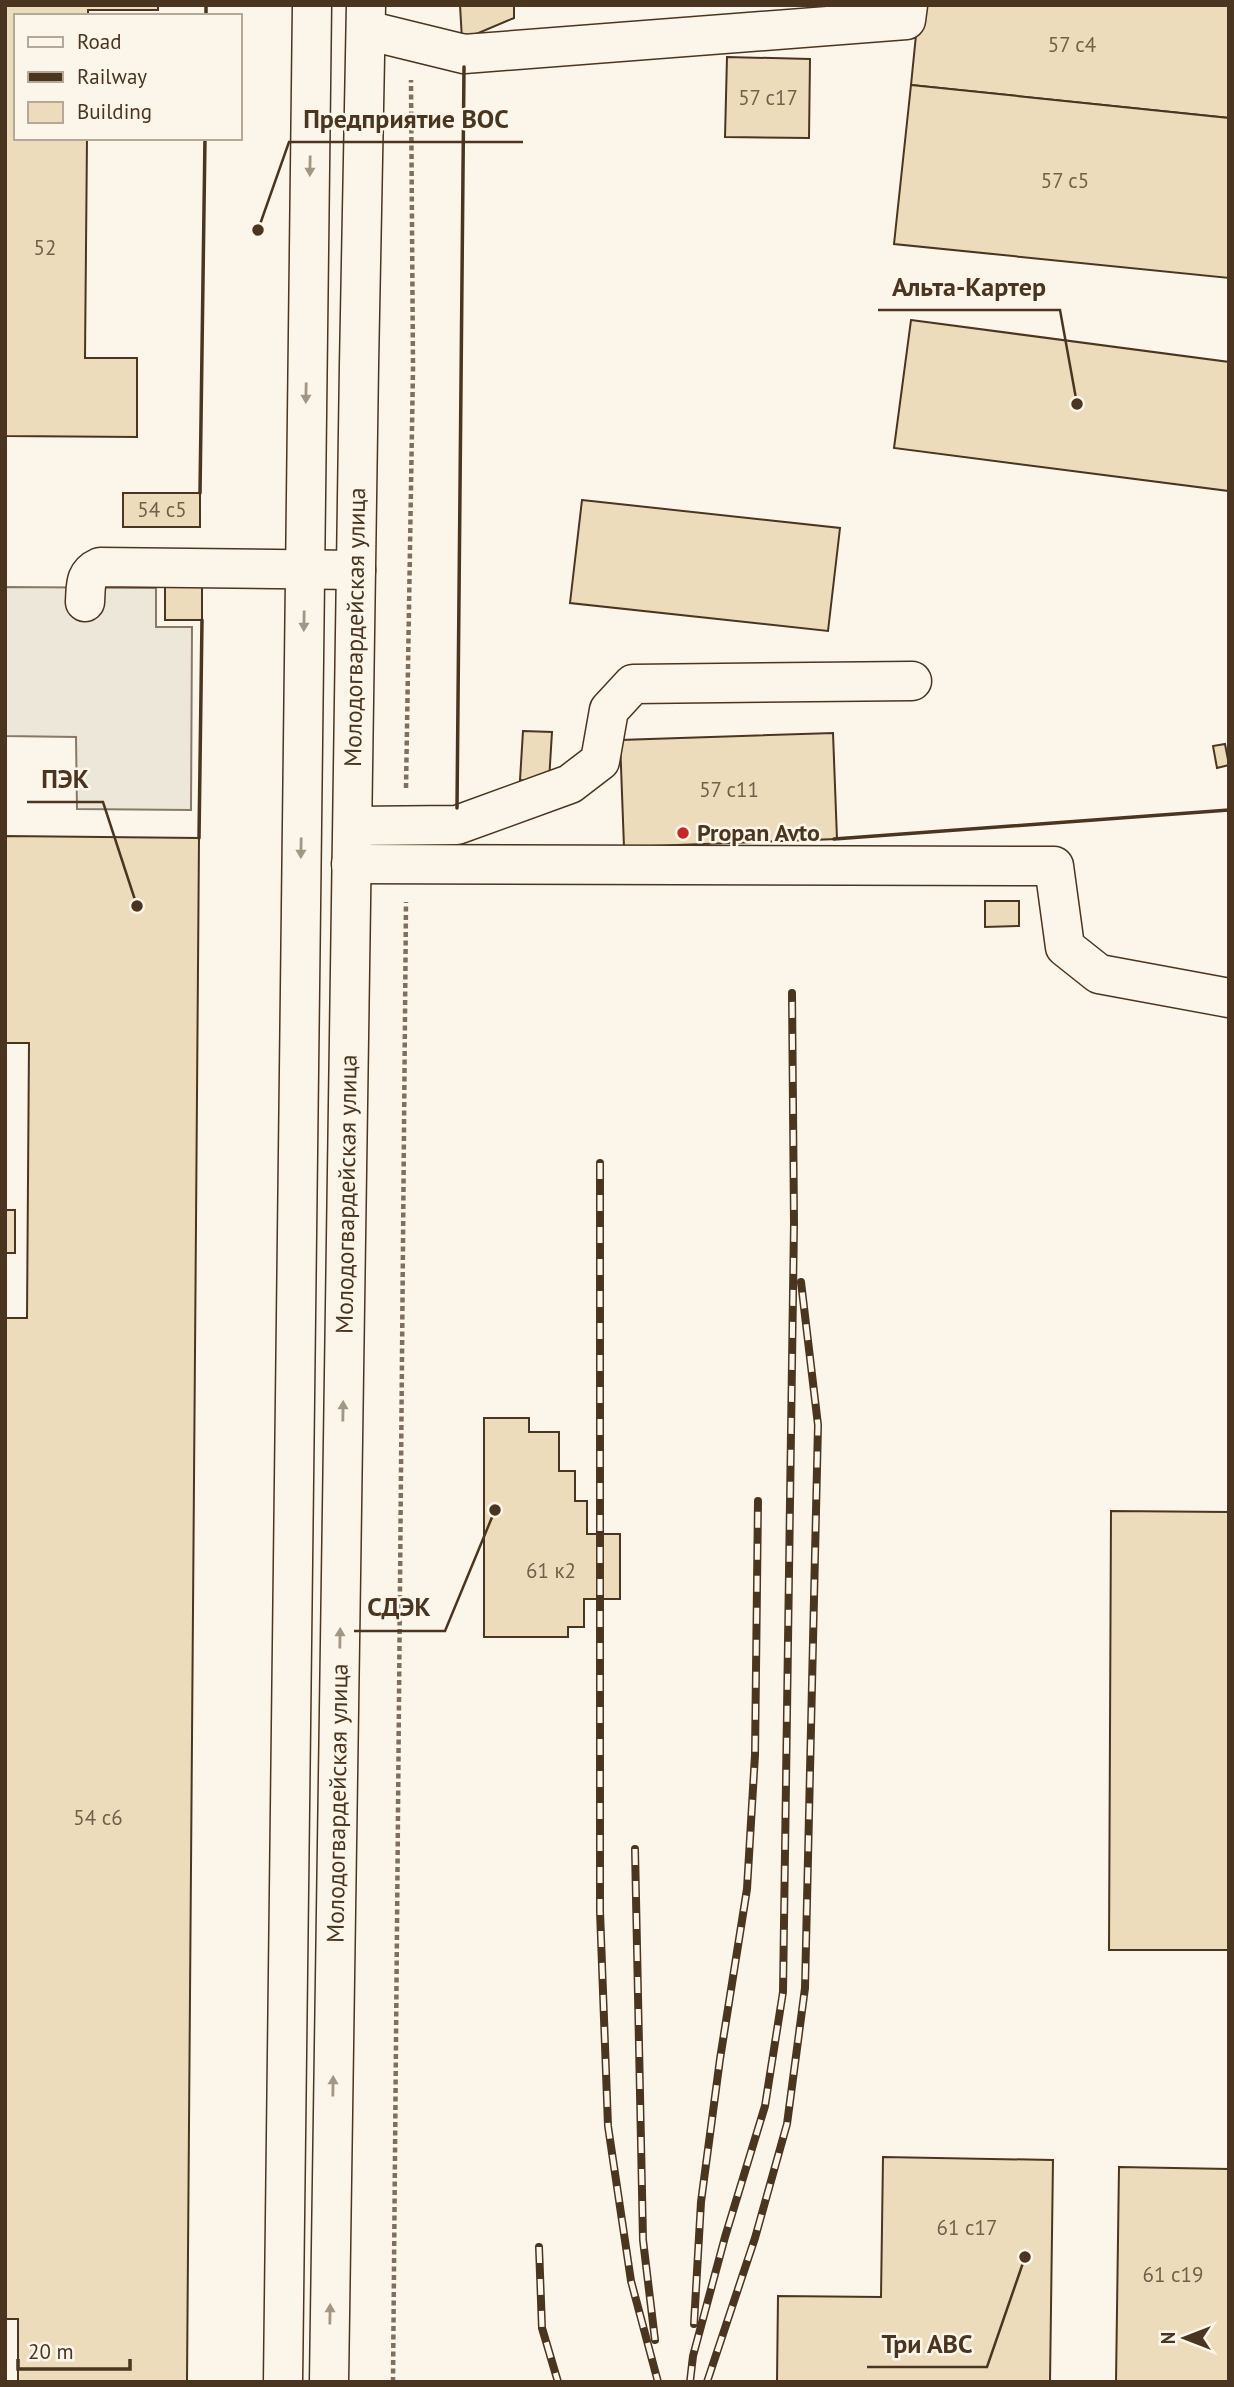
<svg xmlns="http://www.w3.org/2000/svg" width="1234" height="2387" viewBox="0 0 1234 2387" font-family="'PT Sans',sans-serif">
<style>
.parking{fill:#ede7d9;stroke:#887966;stroke-width:2}
.building{fill:#ecdcbc;stroke:#4a3520;stroke-width:2}
.lines{fill:none;stroke-linecap:round;stroke-linejoin:round}
.minor-casing{stroke:#4a3520;stroke-width:41}
.major-casing{stroke:#4a3520;stroke-width:41}
.path{stroke:#7f6f5c;stroke-width:4.5;stroke-dasharray:5 3.5;stroke-linecap:butt}
.minor{stroke:#fbf6e9;stroke-width:38}
.major{stroke:#fbf6e9;stroke-width:38}
.rail-casing{stroke:#4a3520;stroke-width:8}
.rail{stroke:#fbf6e9;stroke-width:5;stroke-dasharray:16;stroke-linecap:butt}
.wall{stroke:#4a3520;stroke-width:3.5}
.oneway{fill:#a29684}
.poi-dot{fill:#c62828;stroke:#fbf6e9;stroke-width:2.5}
.labels{text-anchor:middle;stroke-width:5;stroke-linejoin:round;paint-order:stroke}
.number-label{font-size:21px;fill:#725f47}
.street-label{font-size:24px;fill:#4a3520;stroke:#fbf6e9}
.poi-label{font-size:24px;font-weight:bold;fill:#4a3520;stroke:#fbf6e9;text-anchor:start}
.leader{fill:none;stroke:#4a3520;stroke-width:2.5}
.callout-dot{fill:#4a3520;stroke:#fbf6e9;stroke-width:2.5}
.callout-label{font-size:26px;text-anchor:middle;font-weight:bold;fill:#4a3520;stroke:#fbf6e9;stroke-width:5;stroke-linejoin:round;paint-order:stroke}
</style>
<rect width="100%" height="100%" fill="#fbf6e9"/>
<path class="parking" d="M5,587l151,1v39h36l-1,183 -114,-1 -1,-72 -71,-1z"/>
<g class="building">
<path d="M5,5h153v5h-70v6h-72v122h71l-2,220h52v79l-132,-1z"/>
<path d="M460,5h54v13l-52,22z"/>
<path d="M919,5h310v113l-318,-33z"/>
<path d="M727,57l83,2 -1,79 -84,-1z"/>
<path d="M911,85l318,33v160l-335,-34z"/>
<path d="M911,320l318,42v129l-335,-43z"/>
<rect x="123" y="493" width="77" height="34"/>
<path d="M582,500l258,28 -12,103 -258,-28z"/>
<rect x="165" y="586" width="37" height="34"/>
<path d="M523,731l29,1 -3,49 -29,-1z"/>
<path d="M833,733l4,106 -213,8 -4,-107z"/>
<path d="M1225,744l4,21 -12,3 -4,-22z"/>
<path d="M5,836l194,2 -12,1544h-169v-63h-13v-1001h22l2,-275h-24z"/>
<path d="M985,901h34v25l-34,1z"/>
<rect x="5" y="1210" width="10" height="43"/>
<path d="M484,1418h45v14h30v39h16v30h12v33h33v65h-36v28h-16v10h-84z"/>
<path d="M1111,1511l118,1v438h-120z"/>
<path d="M883,2157l170,3 -3,222h-273l1,-86 103,1z"/>
<path d="M1119,2167l110,2v213h-113z"/>
</g>
<g class="lines">
<g class="minor-casing">
<g id="minor">
<path d="M366,30l98,24 442,-34 2,-15"/>
<path d="M85,602c1,-16 -1,-28 15,-35l256,3"/>
<path d="M353,826l104,-1 113,-41 30,-23 9,-51 24,-26 279,-3"/>
<path d="M351,864l703,2 11,81 34,27 130,24"/>
</g>
</g>
<g class="major-casing">
<g id="major">
<path d="M283,2382l29,-2377"/>
<path id="s1" d="M329,2382l30,-2017 7,-360"/>
</g>
</g>
<g class="path">
<path d="M406,788l7,-420 -2,-288"/>
<path d="M393,2382l13,-1480"/>
</g>
<use href="#minor" class="minor"/>
<use href="#major" class="major"/>
<g class="rail-casing">
<g id="rail">
<path d="M600,1163v748l8,215 23,155 27,101"/>
<path d="M635,1849l8,391 12,100"/>
<path d="M539,2247l3,81 16,54"/>
<path d="M694,2324l7,-122 19,-143 27,-170 8,-134 3,-254"/>
<path d="M690,2382l3,-26 32,-119 40,-131 18,-114 11,-769 -2,-230"/>
<path d="M707,2382l48,-144 32,-114 18,-136 13,-563 -17,-143"/>
</g>
</g>
<use href="#rail" class="rail"/>
<g class="wall">
<path d="M206,16v-11"/>
<path d="M200,493l5,-355"/>
<path d="M457,808l7,-741"/>
<path d="M199,838l3,-218"/>
<path d="M834,839l395,-29"/>
</g>
</g>
<defs><path id="oneway-solid" d="M-6-.8H1V-3.2L6.5 0L1 3.2V.8H-6Z" transform="scale(1.75)"/></defs>
<g class="oneway">
<use href="#oneway-solid" transform="translate(310 166) rotate(91)"/>
<use href="#oneway-solid" transform="translate(306 393) rotate(91)"/>
<use href="#oneway-solid" transform="translate(304 621) rotate(91)"/>
<use href="#oneway-solid" transform="translate(301 848) rotate(91)"/>
<use href="#oneway-solid" transform="translate(343 1411) rotate(-89)"/>
<use href="#oneway-solid" transform="translate(340 1638) rotate(-89)"/>
<use href="#oneway-solid" transform="translate(333 2086) rotate(-89)"/>
<use href="#oneway-solid" transform="translate(330 2314) rotate(-89)"/>
</g>
<circle class="poi-dot" cx="683" cy="833" r="7"/>
<g class="labels">
<g class="number-label">
<text x="1072" y="52">57 с4</text>
<text x="768" y="105">57 с17</text>
<text x="1065" y="188">57 с5</text>
<text x="45" y="255">52</text>
<text x="162" y="517">54 с5</text>
<text x="729" y="797">57 с11</text>
<text x="551" y="1578">61 к2</text>
<text x="98" y="1825">54 с6</text>
<text x="967" y="2235">61 с17</text>
<text x="1173" y="2282">61 с19</text>
</g>
<g class="street-label">
<text dy="8" stroke="none"><textPath href="#s1" startOffset="1755">Молодогвардейская улица</textPath></text>
<text dy="8" stroke="none"><textPath href="#s1" startOffset="1188">Молодогвардейская улица</textPath></text>
<text dy="8" stroke="none"><textPath href="#s1" startOffset="579">Молодогвардейская улица</textPath></text>
</g>
<g class="poi-label">
<text x="697" y="841">Propan Avto</text>
</g>
</g>
<path class="leader" d="M258 230L289 142H523M1077 404L1060 310H878M137 906L103 802H27M495 1510L445 1631H354M1025 2257L987 2367H867"/>
<g class="callout-dot">
<circle cx="258" cy="230" r="7"/>
<circle cx="1077" cy="404" r="7"/>
<circle cx="137" cy="906" r="7"/>
<circle cx="495" cy="1510" r="7"/>
<circle cx="1025" cy="2257" r="7"/>
</g>
<g class="callout-label">
<text x="406" y="128">Предприятие ВОС</text>
<text x="969" y="296">Альта-Картер</text>
<text x="65" y="788">ПЭК</text>
<text x="399" y="1616">СДЭК</text>
<text x="927" y="2353">Три АВС</text>
</g>
<rect width="1234" height="2387" fill="none" stroke="#4a3520" stroke-width="14"/>
<rect x="14" y="14" width="228" height="126" fill="#fbf6e9" stroke="#b4a999" stroke-width="2"/>
<rect x="28" y="37" width="35" height="10" fill="#fbf6e9" stroke="#b4a999" stroke-width="2"/>
<text x="77" y="49" font-size="21" fill="#4a3520">Road</text>
<rect x="28" y="72" width="35" height="10" fill="#4a3520" stroke="#b4a999" stroke-width="2"/>
<text x="77" y="84" font-size="21" fill="#4a3520">Railway</text>
<rect x="28" y="102" width="35" height="21" fill="#ecdcbc" stroke="#b4a999" stroke-width="2"/>
<text x="77" y="119" font-size="21" fill="#4a3520">Building</text>
<g transform="translate(1185 2338) rotate(270)" stroke="#fbf6e9" stroke-width="5" paint-order="stroke">
<path d="M0-5L12 26L0 18L-12 26Z" fill="#4a3520"/>
<text y="-10" font-size="19" font-weight="bold" text-anchor="middle" fill="#4a3520">N</text>
</g>
<path d="M18 2359v10h112v-10" fill="none" stroke="#4a3520" stroke-width="3.5"/>
<text x="28" y="2359" font-size="21" fill="#4a3520" stroke="#fbf6e9" stroke-width="5" paint-order="stroke">20 m</text>
</svg>
